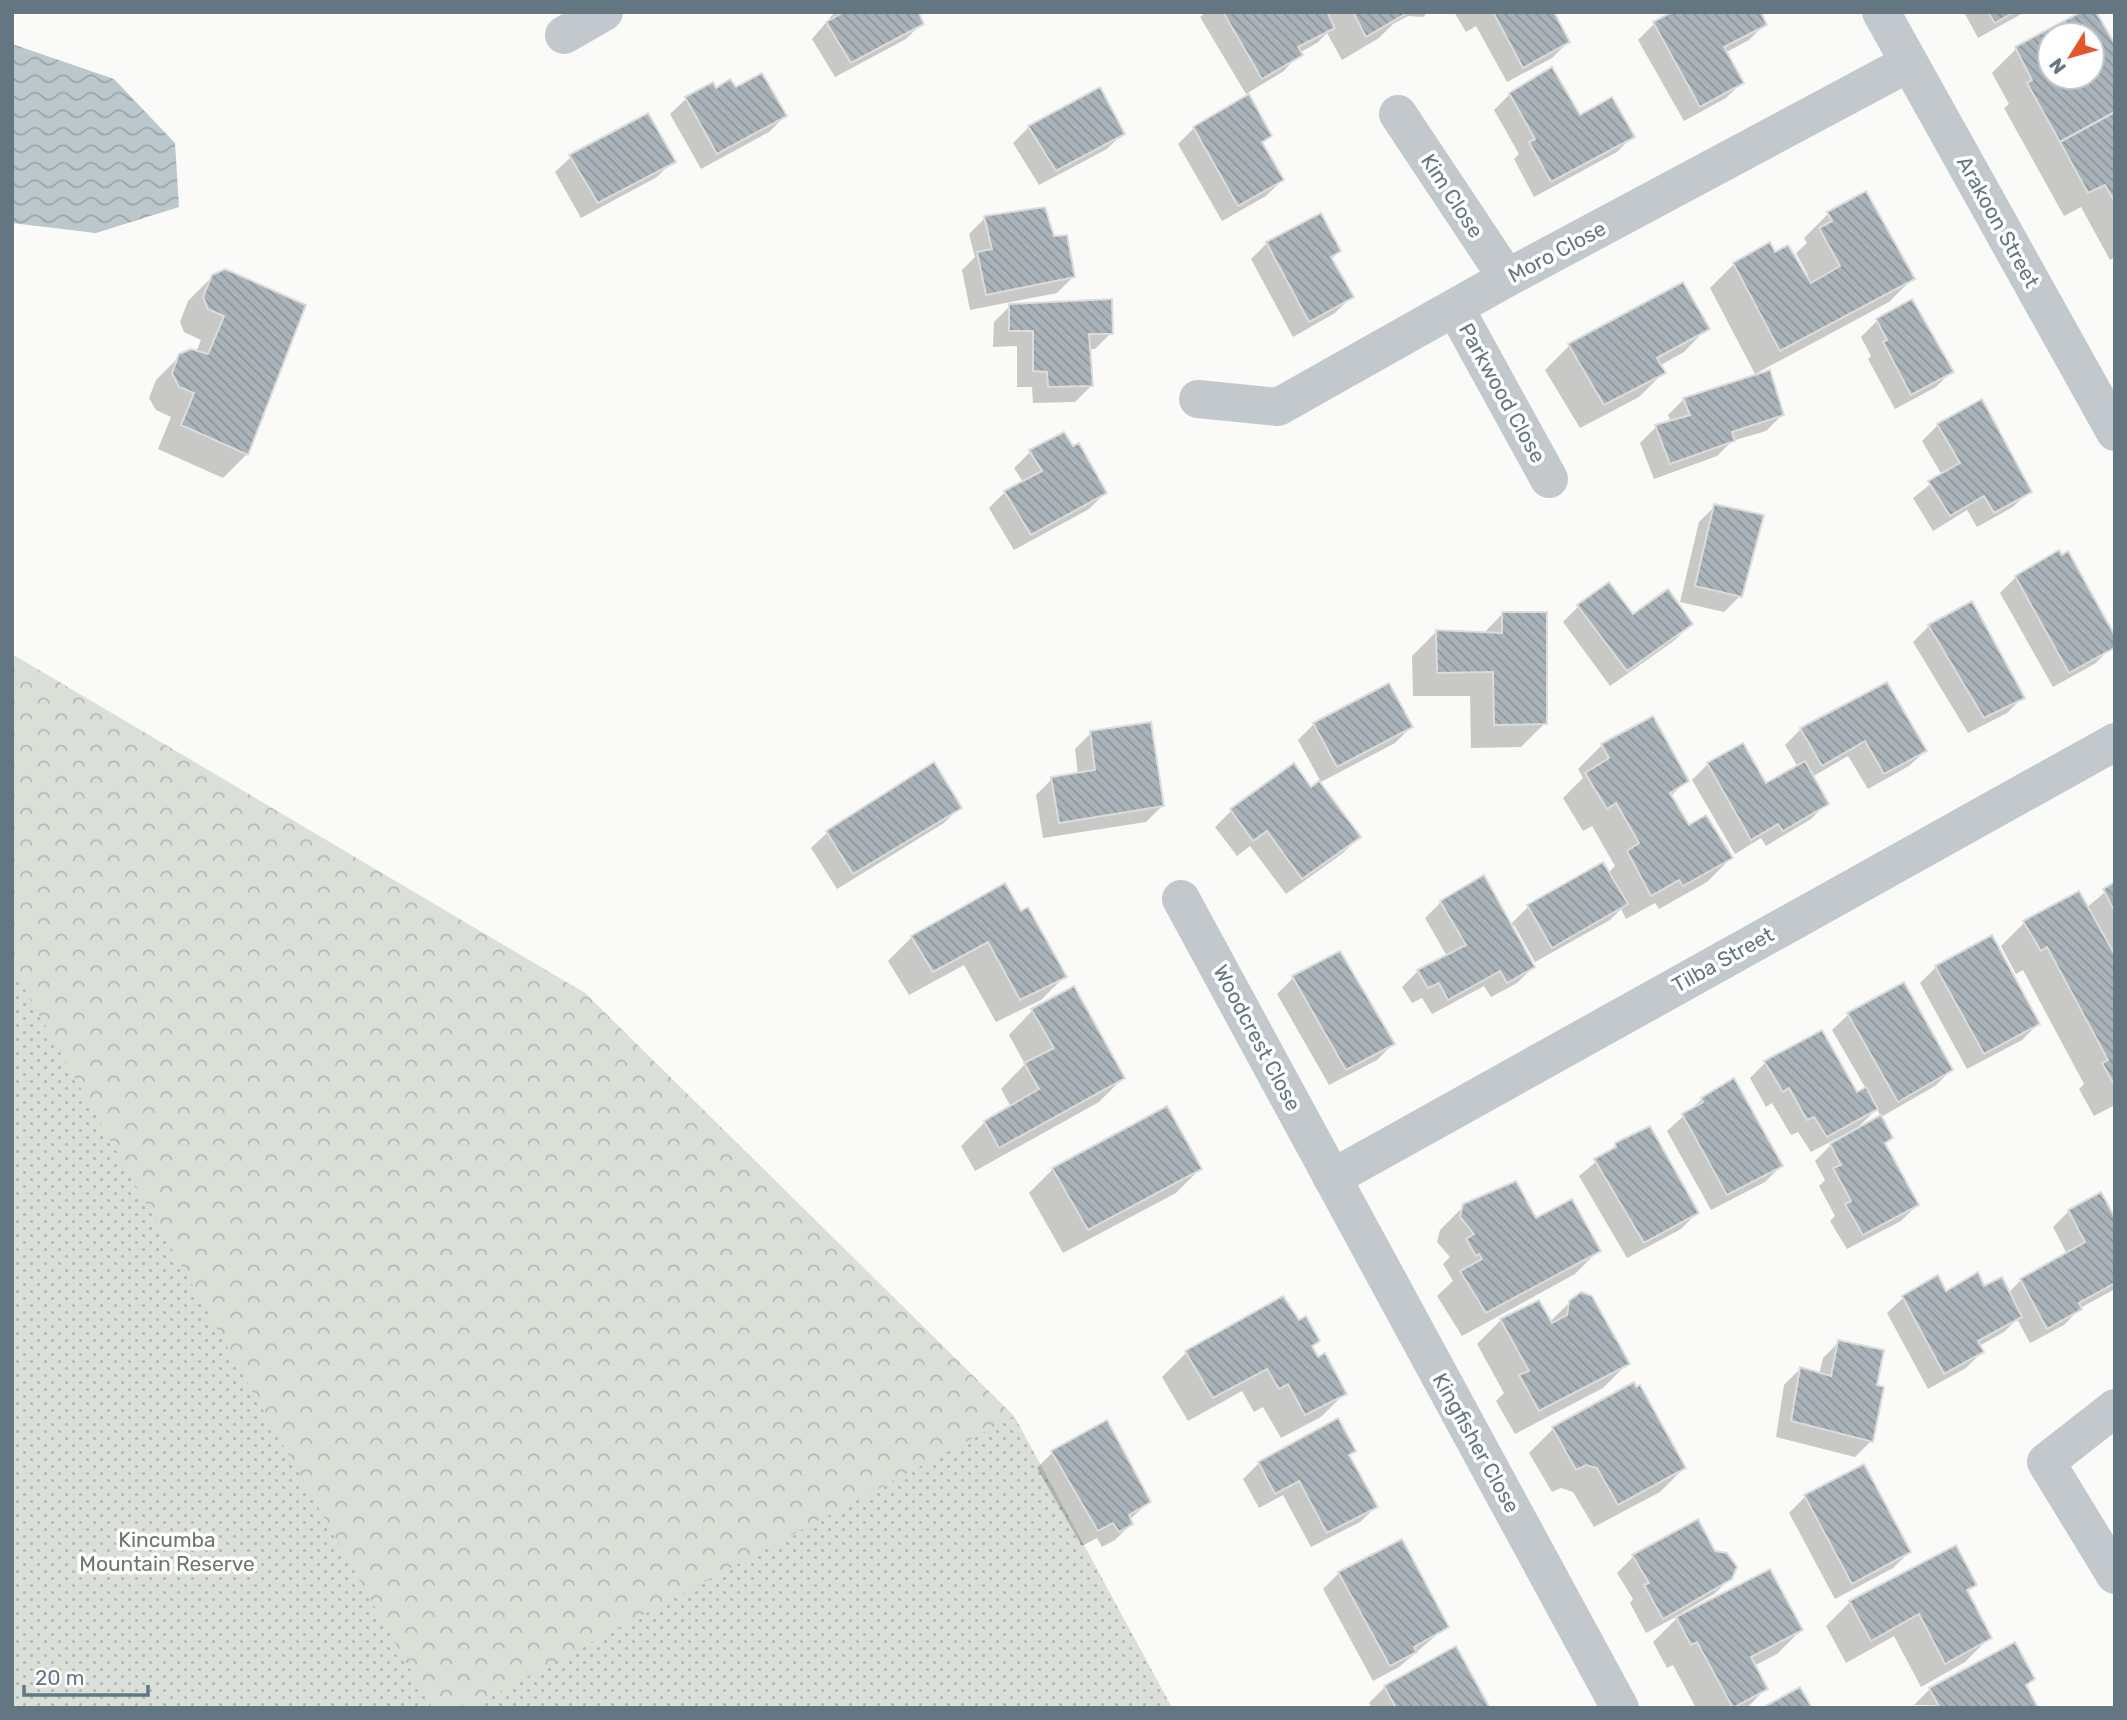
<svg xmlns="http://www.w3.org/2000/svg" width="2127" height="1720" viewBox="0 0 2127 1720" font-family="Rubik,sans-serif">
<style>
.forest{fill:url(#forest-crowns)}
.park{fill:url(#park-dots)}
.water{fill:url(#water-waves)}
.shadow{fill:#0003;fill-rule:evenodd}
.building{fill:url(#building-back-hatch);stroke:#dcdcda;stroke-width:2;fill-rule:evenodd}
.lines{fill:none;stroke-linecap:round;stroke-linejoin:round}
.street{stroke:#c3c8cc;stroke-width:38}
.labels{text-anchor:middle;stroke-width:7;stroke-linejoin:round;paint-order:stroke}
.street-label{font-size:21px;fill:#657683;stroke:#fff}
.park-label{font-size:21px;fill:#687a64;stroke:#fff}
</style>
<defs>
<pattern id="forest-crowns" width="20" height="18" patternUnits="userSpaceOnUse" patternTransform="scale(1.75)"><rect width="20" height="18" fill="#dadfd7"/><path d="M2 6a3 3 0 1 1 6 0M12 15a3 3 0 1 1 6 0" fill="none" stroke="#b4b9b4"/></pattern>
<pattern id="park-dots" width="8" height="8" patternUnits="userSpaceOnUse" patternTransform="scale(1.75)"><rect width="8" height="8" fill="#dadfd7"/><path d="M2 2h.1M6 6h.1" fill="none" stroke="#b4b9b4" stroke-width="1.8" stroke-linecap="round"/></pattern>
<pattern id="water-waves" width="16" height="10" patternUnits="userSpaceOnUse" patternTransform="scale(1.75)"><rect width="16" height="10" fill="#bbc7cb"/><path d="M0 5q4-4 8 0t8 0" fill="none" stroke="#9ca6aa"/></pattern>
<pattern id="building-back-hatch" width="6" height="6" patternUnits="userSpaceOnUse" patternTransform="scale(1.75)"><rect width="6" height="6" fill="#aab3b9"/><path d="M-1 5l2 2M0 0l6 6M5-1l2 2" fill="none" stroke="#8e969c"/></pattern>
</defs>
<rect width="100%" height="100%" fill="#fafaf8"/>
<path class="forest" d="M12,654l573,339 429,423 158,292h-1160z"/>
<g class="park">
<path d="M12,967l420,741h-420z"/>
<path d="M1014,1416l158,292h-703z"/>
</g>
<path class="water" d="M12,44l102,35 61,64 4,64 -83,26 -84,-10z"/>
<g class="shadow">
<path d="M835,12h81l6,11 -16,16 -71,38 -23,-38z"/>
<path d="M1206,12h222l-5,5 -15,-1 -15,8 -14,14 -37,22 -15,-27 -10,10 -18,10 -15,18 -38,23 -46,-77z"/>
<path d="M1454,12h98l16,30 -16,16 -45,24 -31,-56 -10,6z"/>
<path d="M1676,12l89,12 -16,16 -24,13 17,29 -16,16 -42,23 -46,-81 16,-16z"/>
<path d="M1964,12h61l-47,26z"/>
<path d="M2084,12l31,36v209l-5,3 -29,-53 -17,9 -60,-108 5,-4 -17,-31 24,-24zM2050,35h42v42h-42z"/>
<path d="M715,90h20l50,26 -16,16 -68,37 -31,-55 16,-15z"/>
<path d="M1510,94l69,23 54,19 -16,16 -83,45 -20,-38 5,-5 -25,-44z"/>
<path d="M1029,127l94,6 -16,16 -68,36 -26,-42z"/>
<path d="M1194,128l76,8 -8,8 20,36 -16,16 -44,25 -44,-77z"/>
<path d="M571,157l102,4 -16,16 -76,41 -26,-46z"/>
<path d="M1828,214l85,64 -24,24 -134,72 -45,-86 24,-24 40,-9 31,21 3,-1 -12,-22 11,-10 -3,-5z"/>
<path d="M985,218l68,20 20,39 -16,16 -87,17 -8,-40 13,-13 -6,-23z"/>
<path d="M1267,243l72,8 -8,9 20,37 -16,16 -42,24 -42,-78z"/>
<path d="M225,271l22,183 -24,24 -65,-29 13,-32 -15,-7 -7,-12 7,-18 24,-24 16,-4 5,-12 -17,-8 -4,-10 8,-21 25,-25z"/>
<path d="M1010,306l101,27 -16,16h-7l3,37 -16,16 -42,1 -1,-16h-15v-41l-24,1 1,-25z"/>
<path d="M1877,321l75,50 -16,16 -41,22 -27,-50 3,-3 -10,-19z"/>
<path d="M1707,328l-23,24 -25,14 4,7 -24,24 -59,31 -35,-58 24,-24z"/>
<path d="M1684,399l98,16 -16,16 -34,10 -15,15 -63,23 -14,-36 16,-16 15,-5 -3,-7z"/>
<path d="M1938,425l91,66 -16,16 -36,20 -10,-17 -34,21 -20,-33 29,-23 -20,-34z"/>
<path d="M1030,452l75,41 -16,16 -75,41 -25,-42 16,-16 18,-10 -9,-14z"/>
<path d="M1715,506l25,90 -16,16 -44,-10 19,-80z"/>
<path d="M2067,553l48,89 -19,21 -43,24 -53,-94 16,-16z"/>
<path d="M1579,606l54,11 58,7 -16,16 -65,46 -47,-64z"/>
<path d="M1502,614l43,109 -24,24 -50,1 -1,-52h-57l-1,-40 24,-24 47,2z"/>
<path d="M1929,626l94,71 -16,16 -39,20 -55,-91z"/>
<path d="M1314,724l97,3 -16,16 -74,39 -23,-42z"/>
<path d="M1801,729l124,22 -16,15 -41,23 -20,-33 -36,21 15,26 -16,16 -45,27 -5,-8 -26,16 -43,-74 16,-16 58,21 32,-18 -13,-22z"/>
<path d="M1091,733l71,73 -16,16 -103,16 -7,-43 16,-16 26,-4 -3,-26z"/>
<path d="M1602,745l85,35 -17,17 18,30 43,31 -24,24 -48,27 -4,-6 -29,16 -5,-10 -11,11 -75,42 -21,-37 -3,2 22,40 -16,16 -26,14 -7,-11 -52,28 -10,-16 -10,5 -10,-16 16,-16 29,-15 -22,-38 16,-16 42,-24 27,47 18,-18 80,-34 7,-7 -23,-40 -9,5 -20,-33 20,-20 -5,-9z"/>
<path d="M1293,766l18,23 48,48 -16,16 -57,41 -36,-48 -13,10 -22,-29 16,-16z"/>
<path d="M960,807l-16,16 -107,66 -26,-41 16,-15z"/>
<path d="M2115,884v221l-21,11 -15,-27 5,-5 -61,-114 -7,4 -15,-28 24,-24 61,-14z"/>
<path d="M1021,913l44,63 -24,24 -45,22 -32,-57 -55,30 -21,-34 24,-24z"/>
<path d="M1991,937l47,87 -16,16 -55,29 -47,-86 16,-16z"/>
<path d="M1293,978l100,66 -16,16 -48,25 -52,-91z"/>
<path d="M1032,1011l91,67 -24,24 -124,69 -14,-25 24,-24 26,-15 -10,-18 24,-25 -16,-29z"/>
<path d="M1848,1015l103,55 -16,16 -54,31 -4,-8 -19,18 -47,25 -13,-20 -7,3 -19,-32 -6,4 -16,-29 16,-16 91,33 9,-6 -34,-59z"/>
<path d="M1702,1099l79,67 -16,16 -54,28 -44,-79z"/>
<path d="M1891,1137l-7,8 33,60 -16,16 -54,28 -17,-28 5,-5 -16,-30 6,-6 -10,-19 16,-16z"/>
<path d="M1616,1145l81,68 -16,16 -54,29 -48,-82z"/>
<path d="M1053,1169h147l-24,24 -113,60 -34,-60z"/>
<path d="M1464,1206l71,15 64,29 -24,24 -113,62 -25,-40 16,-15 -10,-17 7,-7 -13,-15 3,-12z"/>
<path d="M2069,1211l46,11v67l-35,19 -16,17 -34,18 -13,-24 -13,13 -25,14 3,6 -16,16 -38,21 -41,-76 16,-15 81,-9 24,4 13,-13 46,-26 -14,-27z"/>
<path d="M1570,1302l57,62 -24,24 -88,46 -19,-33 8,-8 -27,-49 24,-24 49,2z"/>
<path d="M1298,1323l20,18 -7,7 34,45 -24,24 -40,21 -18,-31 -9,5 -12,-21 -54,30 -26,-44 24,-24z"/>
<path d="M1839,1342l36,44 -4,55 -16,16 -79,-20 8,-52 16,-16 19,6 4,-17z"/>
<path d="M1633,1385l51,83 -24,24 -66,35 -21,-35 -12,-4 -9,4 -23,-39 24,-24z"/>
<path d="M1354,1450l-6,6 28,51 -16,15 -49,25 -28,-52 -24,13 -16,-29 16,-16z"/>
<path d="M1053,1452l96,50 -20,18 2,4 -16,16 -13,7 -5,-9 -15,8 -45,-78z"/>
<path d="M1805,1497l104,55 -16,16 -58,31 -46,-86z"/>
<path d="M1401,1542l46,84 -48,41 -26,14 -50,-92 16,-16z"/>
<path d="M1714,1552l17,26 -17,16 -33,19 2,3 118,14 -24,24 -23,12 12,22 -19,20h-51l-23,-43 -6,3 -14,-26 28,-28 -35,19 -16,-30 3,-4 -16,-26 16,-16z"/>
<path d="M1974,1584l-8,9 23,45 -24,24 -44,25 -27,-51 -48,27 -20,-37 24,-24z"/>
<path d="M2033,1679l-8,8 11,21 -122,-3 16,-16z"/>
<path d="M1385,1687l103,21h-116l-3,-5z"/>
</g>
<g class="building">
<path d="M844,12h74l6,12 -73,39 -25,-41z"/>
<path d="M1223,12h104l8,16 -37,19 5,8 -41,24z"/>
<path d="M1353,12h51l1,2 -39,23z"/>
<path d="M1493,12h61l16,30 -47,26z"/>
<path d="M1672,12h89l6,13 -43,22 20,36 -44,24 -47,-85z"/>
<path d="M1988,12h26l-19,11z"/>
<path d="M2081,12h15l19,32v68l-55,30 -33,-59 5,-3 -17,-33zM2050,35h42v42h-42z"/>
<path d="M1552,67l28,48 32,-18 23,40 -84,45 -22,-40 6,-3 -26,-46z"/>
<path d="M762,73l25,43 -70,38 -32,-57 28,-15 3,6 14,-9 6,8z"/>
<path d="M1100,87l25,47 -69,37 -28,-45z"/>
<path d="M1249,94l23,42 -10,6 22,38 -46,26 -45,-79z"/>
<path d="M2115,112v90l-10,-17 -17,8 -28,-51z"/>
<path d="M648,113l28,49 -78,41 -29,-48z"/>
<path d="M1866,191l49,88 -135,72 -47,-88 37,-21 5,10 13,-7 23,38 29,-17 -21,-38 13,-7 -5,-9z"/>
<path d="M1045,207l9,29 13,-1 8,42 -89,18 -9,-43 15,-3 -8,-33z"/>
<path d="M1321,213l20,38 -10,6 23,40 -45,25 -43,-80z"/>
<path d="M225,269l81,36 -58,150 -67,-30 13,-32 -15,-6 -7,-14 7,-19 12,-5 17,5 16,-38 -16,-7 -5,-12 9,-22z"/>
<path d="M1683,282l27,47 -53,29 9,15 -62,32 -36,-61z"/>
<path d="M1112,299l1,35h-24l4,52 -45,1 -1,-15 -14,-1v-40h-24v-27z"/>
<path d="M1912,299l42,73 -43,23 -28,-53 4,-2 -11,-21z"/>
<path d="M1770,370l14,45 -52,17 3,9 -65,23 -15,-39 35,-10 -7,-17z"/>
<path d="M1982,399l50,93 -38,21 -10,-17 -34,20 -22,-35 32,-18 -23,-39z"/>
<path d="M1064,432l9,14 6,-3 28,50 -76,42 -27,-44 38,-20 -13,-21z"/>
<path d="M1714,504l50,11 -22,82 -47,-11z"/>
<path d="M2059,550l3,5 6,-4 47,85 -1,12 -45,25 -54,-97z"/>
<path d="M1609,582l24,32 35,-25 25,35 -66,47 -50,-66z"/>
<path d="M1972,601l53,97 -41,20 -56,-93z"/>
<path d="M1502,612h45v112l-53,1 -1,-53 -56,1 -1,-43 66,3z"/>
<path d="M1887,682l40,69 -43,23 -19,-33 -43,25 -22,-38z"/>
<path d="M1389,683l24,44 -76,40 -24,-44z"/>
<path d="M1653,716l36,65 -19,12 19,32 17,-10 27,43 -50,28 -4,-6 -28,16 -24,-45 12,-8 -23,-40 -9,6 -22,-36 24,-15 -8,-14z"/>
<path d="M1151,722l13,84 -105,17 -8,-46 44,-7 -5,-39z"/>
<path d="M1743,743l23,40 39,-22 24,43 -46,27 -5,-7 -27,16 -44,-77z"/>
<path d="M934,762l28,46 -109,66 -27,-43z"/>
<path d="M1294,763l17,24 8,-6 42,56 -59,42 -35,-48 -14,10 -23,-32z"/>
<path d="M1603,862l25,42 -76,44 -25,-43z"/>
<path d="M1484,875l51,92 -28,16 -7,-12 -52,29 -9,-17 -11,5 -11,-18 49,-25 -26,-44z"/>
<path d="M2115,882v30l-12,-23z"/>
<path d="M1005,883l16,28 7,-4 39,70 -47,23 -32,-58 -55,30 -22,-36z"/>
<path d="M2079,891l36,64v131l-13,-23 6,-3 -61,-113 -6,4 -18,-30z"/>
<path d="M1992,935l48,89 -56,30 -49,-88z"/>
<path d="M1340,951l55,93 -49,26 -54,-94z"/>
<path d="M1904,982l49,88 -55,32 -51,-89z"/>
<path d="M1074,986l51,92 -126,70 -15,-27 55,-32 -15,-26 30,-15 -23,-39z"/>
<path d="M1822,1030l35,62 9,-5 12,22 -51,28 -13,-20 -7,3 -18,-32 -6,4 -19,-31z"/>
<path d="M1734,1078l49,88 -56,29 -45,-81 21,-12 -2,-4z"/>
<path d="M1167,1106l35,63 -114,61 -36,-62z"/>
<path d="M1881,1115l12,23 -8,5 34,62 -56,30 -18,-31 6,-3 -18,-33 8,-3 -11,-21z"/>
<path d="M1650,1126l49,87 -55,30 -50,-84 22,-12 -1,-4z"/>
<path d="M1516,1181l20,37 36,-19 29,52 -115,62 -26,-42 22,-12 -3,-5 -3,2 -10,-17 8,-5 -14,-17 3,-13z"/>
<path d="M2101,1192l14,26v65l-36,20 3,6 -35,20 -27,-50 65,-37 -17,-32z"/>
<path d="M1978,1272l6,14 18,-9 20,40 -44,24 6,11 -40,22 -42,-78 36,-21 8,16z"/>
<path d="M1581,1292l11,4 38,68 -91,47 -20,-36 10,-4 -29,-52 39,-19 13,23 15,-8 2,-14z"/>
<path d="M1283,1296l16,24 7,-4 14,25 -8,5 6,11 7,-4 22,41 -42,21 -17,-31 -9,5 -12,-20 -54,29 -28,-47z"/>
<path d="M1838,1340l46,10 -7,35 7,2 -11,55 -82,-21 9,-54 31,9z"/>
<path d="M1634,1382l2,5 4,-2 46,83 -68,37 -21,-37 -11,-3 -10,5 -24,-43z"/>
<path d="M1338,1418l18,33 -7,4 29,52 -51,26 -28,-52 -24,13 -17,-32z"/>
<path d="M1107,1420l44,82 -22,13 4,9 -14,8 -6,-9 -15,8 -47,-80z"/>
<path d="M1864,1464l47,88 -59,32 -48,-89z"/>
<path d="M1698,1519l17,32 12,2 10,14 -5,12 -69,40 -19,-34 5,-2 -17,-28z"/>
<path d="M1402,1539l47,88 -35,20 3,5 -27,14 -52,-94z"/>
<path d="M1956,1545l21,40 -10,5 25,48 -47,26 -26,-50 -48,27 -22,-40z"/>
<path d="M1770,1569l33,61 -52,27 17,32 -35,19 -36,-66 -6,3 -15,-28z"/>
<path d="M2015,1642l20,37 -9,6 12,23h-98l-11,-20z"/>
<path d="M1456,1646l34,62h-94l-12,-22z"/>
<path d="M1800,1687l12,21h-50z"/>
</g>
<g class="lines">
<g class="street">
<path d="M1881,12l234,420"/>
<path d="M564,35l40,-23"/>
<path d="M1398,114l109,164"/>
<path d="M1455,308l94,171"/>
<path d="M1198,399l80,8 229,-129 402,-215"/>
<path d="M1181,899l439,809"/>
<path d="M1332,1178l783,-436"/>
<path d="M2115,1408l-69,54 69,113"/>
</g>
</g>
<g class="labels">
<g class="street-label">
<text transform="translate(1452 196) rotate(57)" y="7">Kim Close</text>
<text transform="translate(1998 222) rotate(61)" y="7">Arakoon Street</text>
<text transform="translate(1557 252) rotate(-28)" y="7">Moro Close</text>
<text transform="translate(1502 393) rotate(61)" y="7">Parkwood Close</text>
<text transform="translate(1723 960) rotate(-29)" y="7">Tilba Street</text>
<text transform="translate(1257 1038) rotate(62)" y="7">Woodcrest Close</text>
<text transform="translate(1476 1443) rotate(61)" y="7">Kingfisher Close</text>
</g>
<g class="park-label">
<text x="167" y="1547">Kincumba<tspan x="167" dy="24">Mountain Reserve</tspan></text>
</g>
</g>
<rect width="2127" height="1720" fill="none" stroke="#657683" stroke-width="28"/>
<g transform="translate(2071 56) rotate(233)"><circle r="33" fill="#ffffff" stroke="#c1c8cd" stroke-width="2"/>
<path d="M0-5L12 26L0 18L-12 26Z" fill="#e4572e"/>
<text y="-10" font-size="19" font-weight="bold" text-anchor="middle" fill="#657683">N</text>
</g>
<path d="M24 1685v10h124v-10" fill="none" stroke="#657683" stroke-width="3.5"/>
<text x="35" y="1685" font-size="21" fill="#657683" stroke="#ffffff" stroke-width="5" paint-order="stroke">20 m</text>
</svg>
